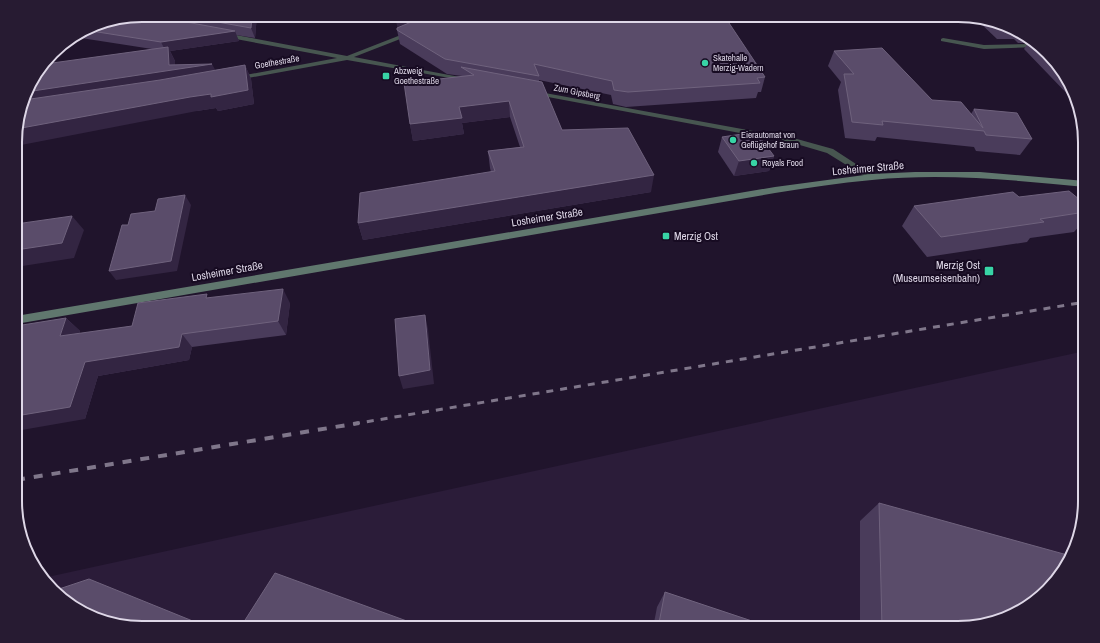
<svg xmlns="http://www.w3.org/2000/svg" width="1100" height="643" viewBox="0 0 1100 643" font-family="'Archivo Narrow',sans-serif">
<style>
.built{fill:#2b1c39}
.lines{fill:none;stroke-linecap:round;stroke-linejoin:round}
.lane{fill:#475650;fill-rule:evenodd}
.street{fill:#475650;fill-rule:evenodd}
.secondary{fill:#60776e;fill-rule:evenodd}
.rail-far1{stroke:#7f768a;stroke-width:3;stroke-dasharray:7 7;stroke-linecap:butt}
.rail{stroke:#7f768a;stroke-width:4;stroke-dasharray:9 9;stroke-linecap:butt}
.wall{fill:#4a3c5b}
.shaded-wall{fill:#332542}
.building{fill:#5a4c6a;stroke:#6f627d}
.poi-dot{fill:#38d4a6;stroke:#170b22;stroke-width:1.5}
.labels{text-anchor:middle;stroke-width:4;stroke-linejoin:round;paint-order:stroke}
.far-poi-label{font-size:9px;fill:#ded7e7;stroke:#170b22;text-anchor:start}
.far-street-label{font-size:9px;fill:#ded7e7;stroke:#170b22}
.street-label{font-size:11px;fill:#ded7e7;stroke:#170b22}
.poi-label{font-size:11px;fill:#ded7e7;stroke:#170b22;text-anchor:start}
.rim{fill:none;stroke:#ded7e7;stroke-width:2}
</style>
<rect width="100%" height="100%" fill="#20142c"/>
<path class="built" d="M1085,351v158l-17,56 -102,63h-824l-64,-17 -35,-33z"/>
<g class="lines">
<path class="lane" d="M943,38l41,7 50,-1 3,3 -53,2 -43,-8v-2z"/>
<g class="street">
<path d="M411,31l3,2 -1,1 -59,23 111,21 2,1v2l-120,-21 -110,20 -3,-2 1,-1 102,-19 -112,-21 -3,-2 3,-2 122,23z"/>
<path d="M534,91l263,48 36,10 43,28 -4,3 -3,-1 -42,-26 -34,-10 -261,-49 -1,-1z"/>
</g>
<path class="secondary" d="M915,172h65l105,9v6c-71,-7 -142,-14 -213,-7 -33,3 -65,8 -97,13l-759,131v-8l759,-129 97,-13z"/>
<path class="rail-far1" d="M353,424l732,-122"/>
<path class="rail" d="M16,480l343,-57"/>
</g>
<g class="wall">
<path d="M142,15h115l-2,23 -19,-3 3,6 -69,10 5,10v4l40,5 30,-5 6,14 3,25 -36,7 -2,-3 -19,3 -45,-62 -71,-11 -3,-4 15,-9z"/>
<path d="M679,19l86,58 -4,15h-3l-2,6 -130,9 -13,-3 -2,-9 -72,-15v1l23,49 89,62 -288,48 -5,-17 133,-51 -1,-4 -2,-17 32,-4 -10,-30 -48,6 2,11 -51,7 -3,-17 52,-48 -15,-2 -47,-30 -3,-14z"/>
<path d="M977,20l45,12 46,46 7,24 -51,-53 4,-6h-10l-4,-4h-17z"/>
<path d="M834,51l98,49 39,14 3,-5 58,30 -12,16 -44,-4 -2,-4 -97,-10 -2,4 -30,-3 -7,-48 3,-8 -13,-16z"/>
<path d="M1076,104l3,11 -6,-7z"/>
<path d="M722,137l52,19 -5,15 -35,5 -16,-24z"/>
<path d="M1019,197l66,7v16l-11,12 -44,6 -3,4 -100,15 -25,-31 12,-20z"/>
<path d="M209,298l81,5 -4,32 -94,12 -3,13 -91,16 -13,43 -19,-101 14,13 -1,3 53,-8z"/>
<path d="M879,503l87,125h-106v-107z"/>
<path d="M665,592l108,36h-120l4,-21z"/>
</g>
<g class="shaded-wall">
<path d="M252,15h5l-2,23 -4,-10z"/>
<path d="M411,15h40l-53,15 -2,-9z"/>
<path d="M235,31l4,10 -69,10 5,10v8l37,-5 7,13 -198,31 5,-16 143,-27 -3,-13 -5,-10z"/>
<path d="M245,65l6,14 3,25 -36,7 -2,-3 -19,3 -181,35v-17z"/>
<path d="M509,101l1,16 -48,6 2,11 -51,7 -3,-17 49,-17z"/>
<path d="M774,156l-5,15 -35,5 5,-15z"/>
<path d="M654,175l-3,17 -288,48 -5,-17z"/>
<path d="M185,195l6,10 -14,66 -61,9 -7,-9z"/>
<path d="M72,216l12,14 -10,28 -58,9v-17z"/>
<path d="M283,289l7,14 -4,32 -8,-14z"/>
<path d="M425,315l3,14 6,55 -31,5 -4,-13z"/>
<path d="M66,318l14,13 -6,19 -14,-14z"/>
<path d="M182,334l10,13 -3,13 -91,16 -13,43 -69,12v-15l69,-54z"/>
</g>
<g class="building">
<path d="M142,15h6l87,16 -74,11 -76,-12 8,-5z"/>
<path d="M178,15h74l-1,13z"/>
<path d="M395,15h16l-15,6z"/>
<path d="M428,15h248l3,4 46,-2 40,60 -8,1 3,5 -132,9 -14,-2 -2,-9 -78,-17 5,12 -94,-17 -48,-29v-2z"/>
<path d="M1000,26l9,3h-6z"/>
<path d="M168,47l1,18 43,-1 -186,28 2,-6 17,-22z"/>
<path d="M882,48l50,52 29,2 22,26 -9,-19 43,4 15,26 -46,-4 -2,-4 -102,-10 1,4 -31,-3 -8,-48h10l-20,-23z"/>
<path d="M245,65l3,25 -37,7v-3l-21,3 -174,32v-4l8,-25 136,-20z"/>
<path d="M461,67l81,15 20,48 66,-2 26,47 -296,48 2,-30 135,-22 -7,-20 36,-4 -15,-46 -50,6 3,11 -52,6 -6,-41 70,-8z"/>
<path d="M756,132l18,24 -35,5 -17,-24z"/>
<path d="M1069,191l16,13v8l-45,7 4,3 -103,15 -27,-31 99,-14 6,5z"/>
<path d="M185,195l-14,66 -62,10 13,-46h6l3,-11 24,-3 3,-12z"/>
<path d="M72,216l-10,27 -46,7v-26z"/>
<path d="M283,289l-5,32 -96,13 -3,13 -94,15 -15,45 -54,9v-90l50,-8 -6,18 72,-10 6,-23 69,-9 -1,4z"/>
<path d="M425,315l5,55 -31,6 -4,-57z"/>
<path d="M879,503l192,53 -3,9 -46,46 -56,17h-84z"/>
<path d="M275,573l151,55h-186z"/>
<path d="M89,579l121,49h-68l-64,-17 -22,-21z"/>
<path d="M665,592l108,36h-115z"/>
</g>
<g class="poi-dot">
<circle cx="705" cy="63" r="4"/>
<rect x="382" y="72" width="8" height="8" rx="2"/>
<circle cx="733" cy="140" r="4"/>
<circle cx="754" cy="163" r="4"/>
<rect x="662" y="232" width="8" height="8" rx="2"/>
<rect x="984" y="266" width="10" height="10" rx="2"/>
</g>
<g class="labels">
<g class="far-poi-label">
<text x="713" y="61">Skatehalle<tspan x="713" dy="10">Merzig-Wadern</tspan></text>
<text x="394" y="74">Abzweig<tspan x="394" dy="10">Goethestraße</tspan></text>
<text x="741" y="138">Eierautomat von<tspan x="741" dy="10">Geflügehof Braun</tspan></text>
<text x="762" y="166">Royals Food</text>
</g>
<g class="far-street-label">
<text transform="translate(277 62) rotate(-10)" y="3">Goethestraße</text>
<text transform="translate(577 92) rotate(11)" y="3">Zum Gipsberg</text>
</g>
<g class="street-label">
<text transform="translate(868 168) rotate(-5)" y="4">Losheimer Straße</text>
<text transform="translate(547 217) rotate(-9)" y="4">Losheimer Straße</text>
<text transform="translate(227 271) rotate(-10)" y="4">Losheimer Straße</text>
</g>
<g class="poi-label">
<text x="674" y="240">Merzig Ost</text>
<text x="980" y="269" text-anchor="end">Merzig Ost<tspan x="980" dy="13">(Museumseisenbahn)</tspan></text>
</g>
</g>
<path d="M0 0H1100V643H0ZM142 22H958A120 120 0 0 1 1078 142V501A120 120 0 0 1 958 621H142A120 120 0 0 1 22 501V142A120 120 0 0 1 142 22Z" fill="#271b32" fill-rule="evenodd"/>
<path class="rim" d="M142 22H958A120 120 0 0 1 1078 142V501A120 120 0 0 1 958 621H142A120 120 0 0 1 22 501V142A120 120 0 0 1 142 22Z"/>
</svg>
